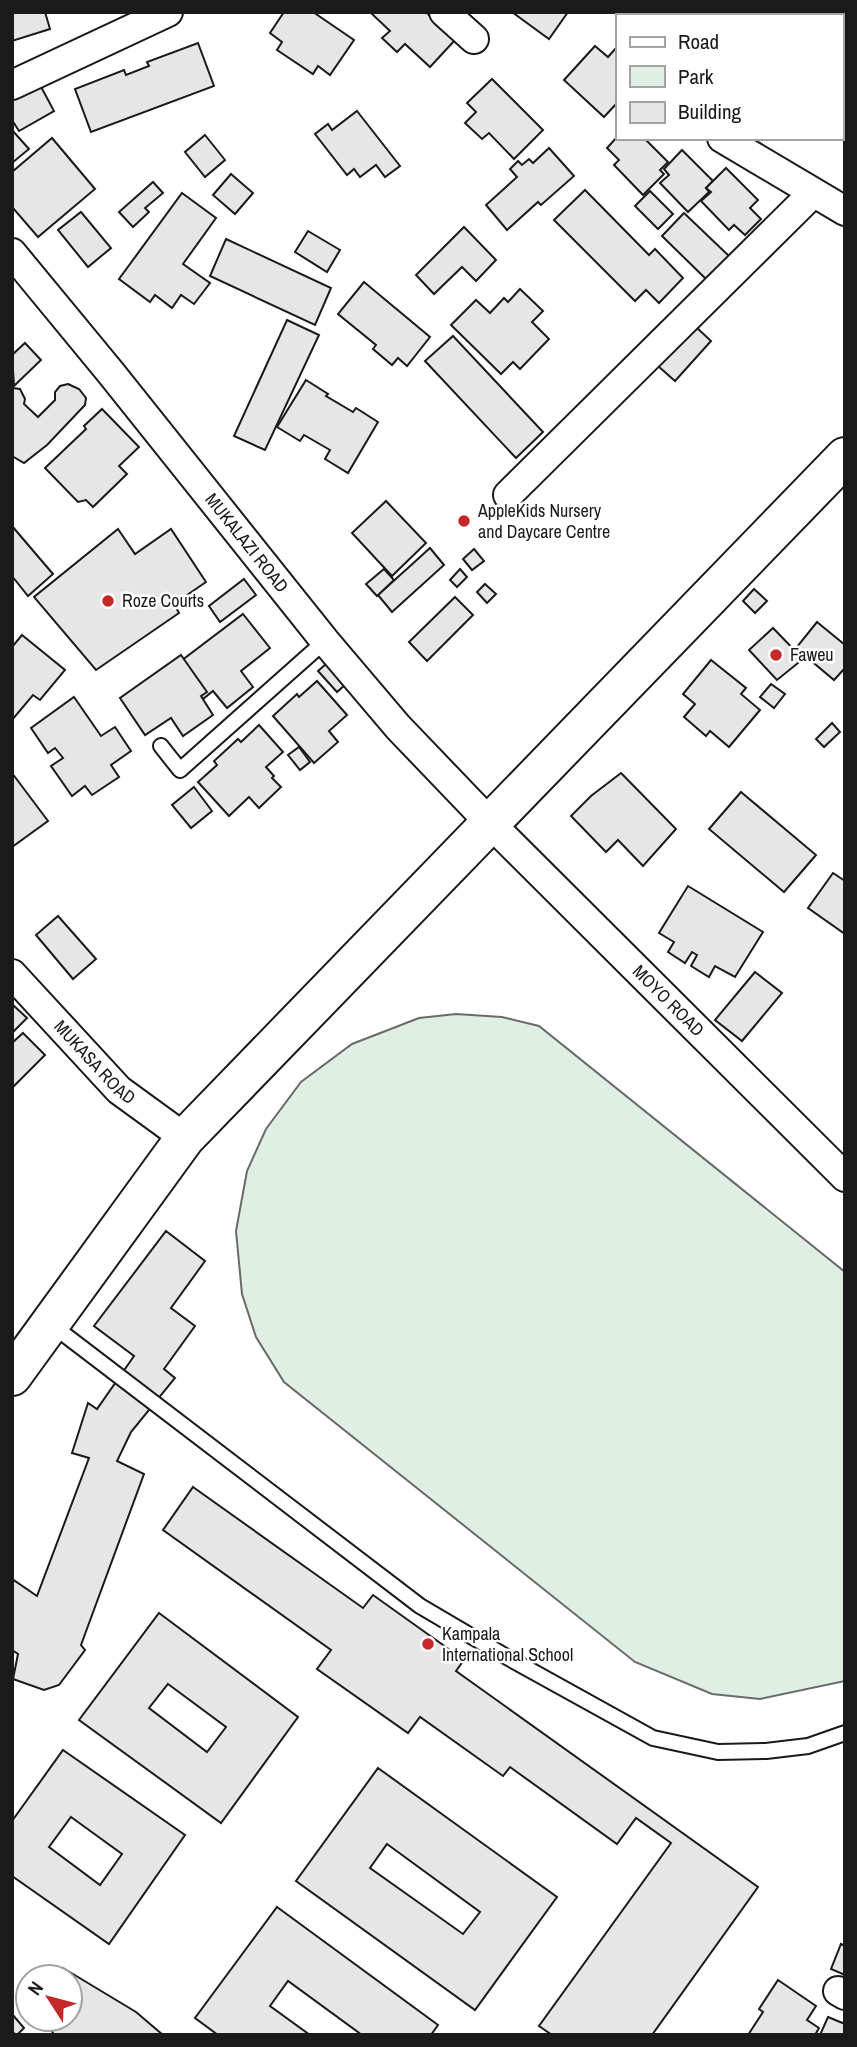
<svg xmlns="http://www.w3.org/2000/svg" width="857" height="2047" viewBox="0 0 857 2047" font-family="'Archivo Narrow',sans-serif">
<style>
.green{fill:#e0efe3;stroke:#6a6a6a;stroke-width:2}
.building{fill:#e6e6e6;stroke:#1a1a1a;stroke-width:2;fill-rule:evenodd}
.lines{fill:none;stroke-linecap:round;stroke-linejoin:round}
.service-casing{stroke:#1a1a1a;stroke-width:18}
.minor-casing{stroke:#1a1a1a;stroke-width:32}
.primary-casing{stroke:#1a1a1a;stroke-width:42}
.service{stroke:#fff;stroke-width:14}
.minor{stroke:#fff;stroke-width:28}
.primary{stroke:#fff;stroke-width:38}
.poi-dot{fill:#c62828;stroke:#fff;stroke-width:2.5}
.labels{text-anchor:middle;stroke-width:5;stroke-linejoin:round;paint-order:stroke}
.poi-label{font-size:18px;fill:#1a1a1a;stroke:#fff;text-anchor:start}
.street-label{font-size:18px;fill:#1a1a1a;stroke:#fff}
</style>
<rect width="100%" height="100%" fill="#fff"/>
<path class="green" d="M456,1014l46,3 37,9 306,246v409l-85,18 -48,-5 -77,-32 -351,-280 -28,-45 -14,-43 -6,-63 11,-60 19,-42 35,-47 51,-38 67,-26z"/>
<g class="building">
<path d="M12,12h33l5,17 -38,12z"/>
<path d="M284,12h29l41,28 -24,35 -12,-9 -5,8 -36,-24 5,-8 -12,-9z"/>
<path d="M370,12h56l29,28 -25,27 -25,-23 -8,8 -15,-14 8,-7z"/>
<path d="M512,12h56l-19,27z"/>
<path d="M786,12h59v11l-4,5v-12h-51z"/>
<path d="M198,43l16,43 -123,46 -16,-43 49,-19 2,5 23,-9 -2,-4z"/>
<path d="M595,46l13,11 8,-9 1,1v54l-13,14 -40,-37z"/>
<path d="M492,79l51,51 -29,29 -25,-26 -7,6 -17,-16 11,-11 -9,-9z"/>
<path d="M39,83l15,28 -35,20 -7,-11v-22z"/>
<path d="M357,111l43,55 -15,11 -9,-12 -16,12 -6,-8 -7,6 -32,-41 13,-10 4,6z"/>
<path d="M12,130l17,19 -17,14z"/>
<path d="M205,135l20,25 -20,17 -20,-25z"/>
<path d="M617,137v1h27l24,24 -8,8 4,4 -21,21 -29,-30 5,-5 -12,-12z"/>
<path d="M52,138l43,51 -57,48 -26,-30v-35z"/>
<path d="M549,148l25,28 -33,29 -3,-3 -31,28 -21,-25 31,-28 -7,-8 8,-8 4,4 7,-6 4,4z"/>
<path d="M682,150l31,31 -7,7 3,4 -21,20 -28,-29 9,-8 -5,-6z"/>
<path d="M726,168l32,32 -8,8 11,11 -16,16 -11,-10 -5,5 -28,-29 10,-9 -5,-4z"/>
<path d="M231,174l22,19 -18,21 -22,-19z"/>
<path d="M153,182l10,11 -18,15 4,4 -16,15 -14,-15z"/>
<path d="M585,190l64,65 6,-6 28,29 -24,25 -13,-13 -11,11 -81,-81z"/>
<path d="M650,191l23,23 -15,15 -23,-23z"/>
<path d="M182,193l34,25 -33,46 27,19 -16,21 -13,-9 -9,13 -17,-13 -5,7 -31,-23z"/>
<path d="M81,212l30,36 -23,19 -30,-37z"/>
<path d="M684,213l46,44 -23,23 -45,-44z"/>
<path d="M464,227l32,33 -20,21 -14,-14 -28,27 -18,-19z"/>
<path d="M308,231l32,19 -13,22 -32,-20z"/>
<path d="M226,239l105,49 -16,37 -105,-49z"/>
<path d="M364,282l66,55 -23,29 -9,-8 -6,7 -19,-16 3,-4 -38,-31z"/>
<path d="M520,289l23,22 -11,11 17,17 -29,30 -7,-7 -12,12 -50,-49 25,-25 14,13 14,-15 4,4z"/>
<path d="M287,320l32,15 -54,115 -31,-14z"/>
<path d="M695,326l16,15 -36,40 -17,-15z"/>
<path d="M453,336l90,96 -27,26 -91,-97z"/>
<path d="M25,343l16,17 -27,26 -2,-31z"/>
<path d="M306,380l22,14 -2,2 27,16 3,-4 22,14 -30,51 -23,-14 5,-9 -26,-15 -4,6 -23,-14z"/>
<path d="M68,384l11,5 7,9 -1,7 -38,40 -23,18 -12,-7v-68l8,1 5,10 -1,5 14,13 17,-17v-8l5,-6z"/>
<path d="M102,409l37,38 -20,19 8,8 -34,33 -7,-7 -8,2 -33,-34 41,-39 -2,-3z"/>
<path d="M386,501l40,42 -34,33 -40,-43z"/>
<path d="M12,526l41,48 -25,22 -16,-20z"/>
<path d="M118,529l17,25 36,-25 35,53 -32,22 5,9 -83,57 -62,-73z"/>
<path d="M430,548l14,17 -52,47 -14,-17z"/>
<path d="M474,549l10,12 -12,9 -9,-11z"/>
<path d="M384,569l10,11 -17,16 -11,-12z"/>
<path d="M460,569l7,8 -10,10 -7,-7z"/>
<path d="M244,579l12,16 -36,27 -11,-16z"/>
<path d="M485,584l11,10 -9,9 -10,-11z"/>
<path d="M754,589l13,12 -12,12 -12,-12z"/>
<path d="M455,597l18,18 -46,46 -18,-19z"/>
<path d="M243,614l27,34 -29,23 12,16 -26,21 -14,-17 -10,8 -26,-35z"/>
<path d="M817,622l28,23v23l-11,12 -38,-32z"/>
<path d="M773,628l30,31 -26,21 -28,-30z"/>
<path d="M22,635l43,35 -25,30 -7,-5 -21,25v-73z"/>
<path d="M181,655l26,37 -6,4 12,19 -30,21 -12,-18 -26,17 -25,-37z"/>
<path d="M335,656l19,21 -17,15 -19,-21z"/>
<path d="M711,660l35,28 -5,6 19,16 -31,37 -19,-16 -4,5 -22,-19 11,-13 -12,-10z"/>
<path d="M317,681l30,34 -18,16 9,11 -24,21 -41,-47 24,-22 2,3z"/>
<path d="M771,684l14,10 -11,14 -14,-11z"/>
<path d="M74,697l27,39 14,-9 16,24 -20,14 8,12 -27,18 -7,-9 -13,10 -21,-30 12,-8 -8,-10 -7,5 -17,-25z"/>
<path d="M832,723l8,9 -16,15 -8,-8z"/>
<path d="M259,725l24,27 -17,15 8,9 -2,2 9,9 -22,21 -10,-11 -20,19 -31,-34 19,-17 -3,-4 24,-22 3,3z"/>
<path d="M299,747l11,15 -10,8 -12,-15z"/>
<path d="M12,773l36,48 -36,26z"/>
<path d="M621,773l55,56 -33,37 -25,-26 -12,12 -35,-36 20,-20z"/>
<path d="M194,787l18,24 -21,17 -19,-23z"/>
<path d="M741,792l75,63 -32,37 -75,-63z"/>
<path d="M833,873l12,8v53l-37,-26z"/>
<path d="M688,886l75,46 -28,45 -20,-11 -6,11 -18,-11 6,-11 -5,-3 -7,11 -17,-11 6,-10 -15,-9z"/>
<path d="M58,916l38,43 -23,20 -37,-44z"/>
<path d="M755,972l27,21 -40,48 -27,-21z"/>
<path d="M12,1004l15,14 -15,15z"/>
<path d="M23,1033l22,22 -33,33v-45z"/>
<path d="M166,1231l39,30 -34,47 24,18 -31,43 11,9 -44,54 -14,29 27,13 -63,171 4,5 -26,35 -15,5 -31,-11 5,-25 -6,-4v-71l25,17 52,-138 -17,-5 16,-50 9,6 37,-53 -40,-30z"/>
<path d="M193,1487l170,121 10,-13 91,65 -8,11 302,216 -106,148h-100l-13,-9 132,-183 -35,-25 -19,26 -107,-77 -7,9 -83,-59 -12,16 -91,-64 14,-19 -168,-120z"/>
<path d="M159,1613l139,104 -77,106 -142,-103zM168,1684l58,43 -19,25 -58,-44z"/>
<path d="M63,1750l122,85 -76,109 -97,-68v-55zM71,1817l51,37 -22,31 -51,-38z"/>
<path d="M378,1768l179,129 -82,113 -179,-129zM387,1844l93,68 -17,22 -93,-66z"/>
<path d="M277,1907l161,118 -7,10h-69l-74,-54 -18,25 40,29h-92l-23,-17z"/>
<path d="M841,1944l4,2v29l-14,-6z"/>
<path d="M63,1968l73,44 27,23h-109l-9,-16h25v-42h-16z"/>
<path d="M778,1980l38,26 -9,14 12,8 -4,7h-67l15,-23 -4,-3z"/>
<path d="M12,2014l12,14 -7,7 -5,-3z"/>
<path d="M828,2017l17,7v11h-25z"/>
</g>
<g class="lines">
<g class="service-casing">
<g id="service">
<path d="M161,746l19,24 145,-129"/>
<path d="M52,1325l368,281 85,50 148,82 65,14 48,-1 42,-5 37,-13"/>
</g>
</g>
<g class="minor-casing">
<g id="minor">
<path d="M444,12l30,27"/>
<path d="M12,85l156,-73"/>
<path d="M722,138l123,73"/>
<path id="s1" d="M12,253l99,120 214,268 73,86 92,96 355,354"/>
<path d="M508,495l305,-302"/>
<path id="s2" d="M12,974l107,116 66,48"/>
<path d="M838,1991l7,4"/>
</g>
</g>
<g class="primary-casing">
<path id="primary" d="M12,1376l173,-238 660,-681"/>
</g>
<use href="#service" class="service"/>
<use href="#minor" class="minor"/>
<use href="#primary" class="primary"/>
</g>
<g class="poi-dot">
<circle cx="464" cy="521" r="7"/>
<circle cx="108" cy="601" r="7"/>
<circle cx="776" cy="655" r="7"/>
<circle cx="428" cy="1644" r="7"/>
</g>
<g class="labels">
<g class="poi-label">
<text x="478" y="517">AppleKids Nursery<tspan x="478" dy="21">and Daycare Centre</tspan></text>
<text x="122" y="607">Roze Courts</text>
<text x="790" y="661">Faweu</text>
<text x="442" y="1640">Kampala<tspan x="442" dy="21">International School</tspan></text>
</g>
<g class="street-label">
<text dy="6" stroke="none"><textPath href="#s1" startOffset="373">MUKALAZI ROAD</textPath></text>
<text dy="6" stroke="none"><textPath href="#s1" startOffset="996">MOYO ROAD</textPath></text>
<text dy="6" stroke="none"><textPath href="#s2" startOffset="121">MUKASA ROAD</textPath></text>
</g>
</g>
<rect width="857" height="2047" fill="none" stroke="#1a1a1a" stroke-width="28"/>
<rect x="616" y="14" width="228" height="126" fill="#ffffff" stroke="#a3a3a3" stroke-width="2"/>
<rect x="630" y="37" width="35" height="10" fill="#ffffff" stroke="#a3a3a3" stroke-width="2"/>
<text x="678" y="49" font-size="21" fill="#1a1a1a">Road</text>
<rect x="630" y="66" width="35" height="21" fill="#e0efe3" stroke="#a3a3a3" stroke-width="2"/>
<text x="678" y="84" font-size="21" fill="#1a1a1a">Park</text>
<rect x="630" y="102" width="35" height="21" fill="#e6e6e6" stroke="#a3a3a3" stroke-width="2"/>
<text x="678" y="119" font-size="21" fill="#1a1a1a">Building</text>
<g transform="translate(49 1998) rotate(306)"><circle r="33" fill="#ffffff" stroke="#a3a3a3" stroke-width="2"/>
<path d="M0-5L12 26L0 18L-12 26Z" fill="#c62828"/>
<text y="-10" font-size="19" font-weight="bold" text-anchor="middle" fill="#1a1a1a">N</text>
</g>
</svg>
